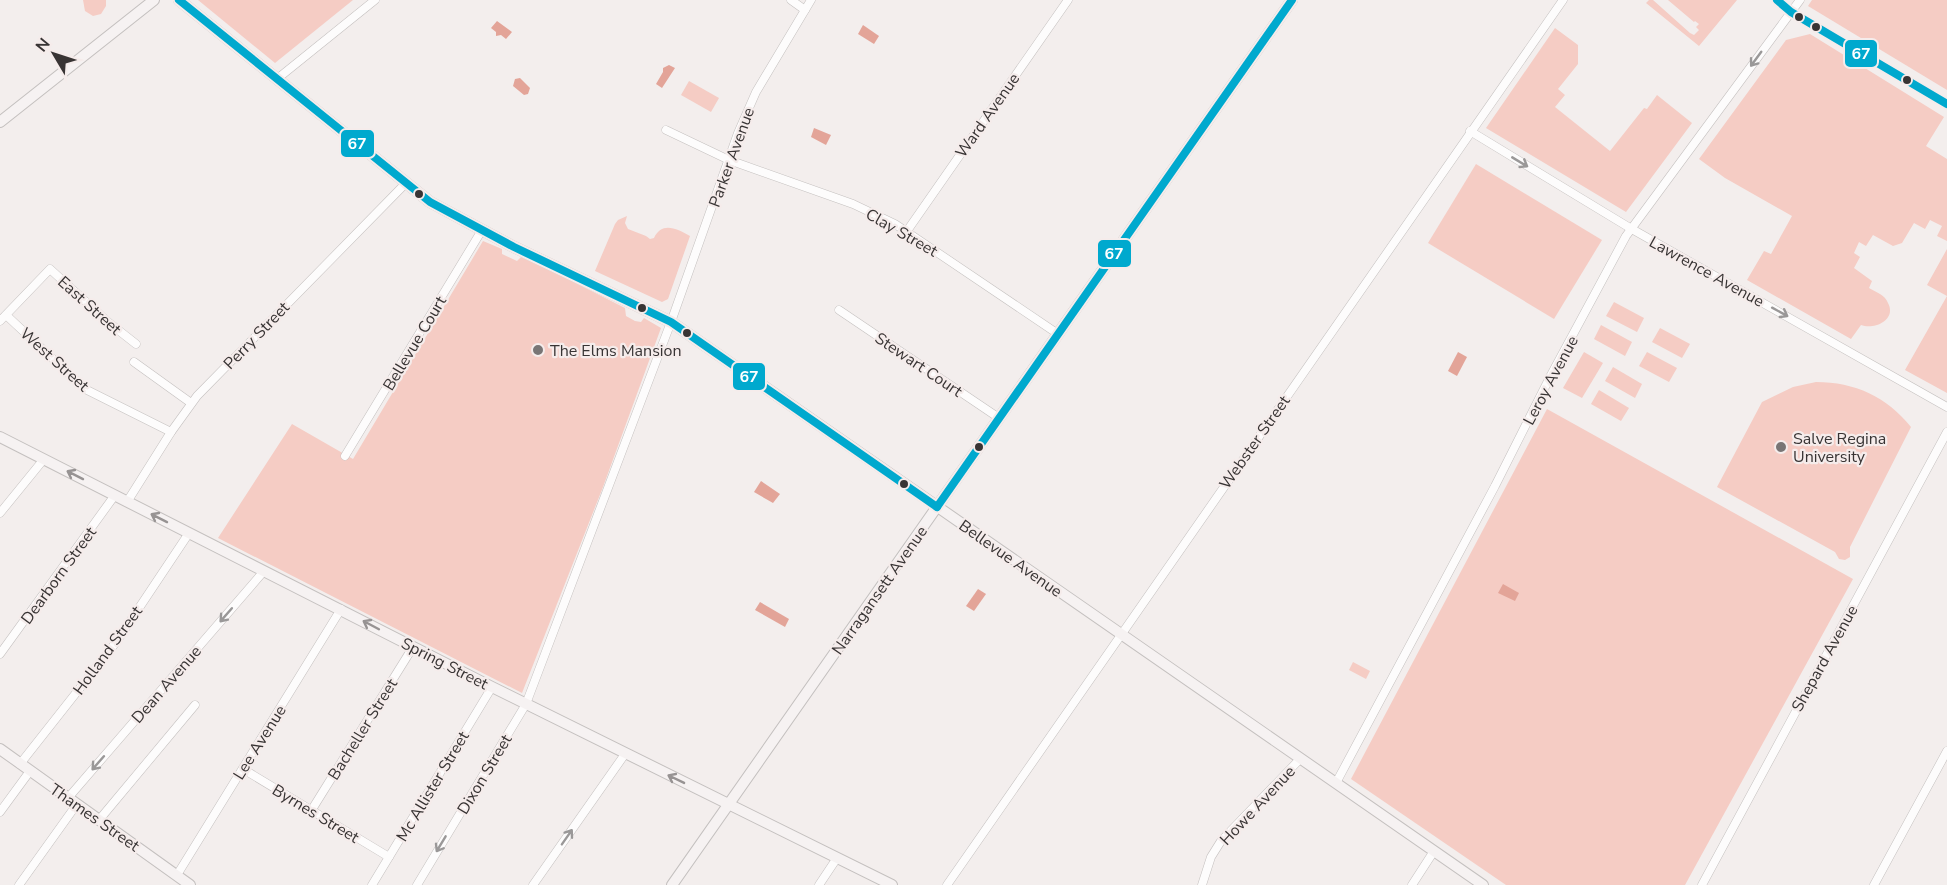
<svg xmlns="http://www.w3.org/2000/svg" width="1947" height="885" viewBox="0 0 1947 885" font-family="'Nunito Sans',sans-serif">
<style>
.green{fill:#f5ccc4}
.water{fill:#e3a498}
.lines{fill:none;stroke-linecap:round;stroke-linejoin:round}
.street-casing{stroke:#c4c0bf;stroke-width:9}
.secondary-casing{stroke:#c4c0bf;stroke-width:12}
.street{stroke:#fdfcfc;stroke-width:8}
.secondary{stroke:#f6f2f2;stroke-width:10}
.bus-1-casing{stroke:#f5eceb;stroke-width:12}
.bus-1{stroke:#00a9ce;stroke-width:8}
.oneway{stroke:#9a9898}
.oneway2{stroke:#979393}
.bus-dot{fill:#383434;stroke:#f5eceb;stroke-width:2}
.poi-dot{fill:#797575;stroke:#f5eceb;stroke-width:2}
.labels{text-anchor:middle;stroke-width:4.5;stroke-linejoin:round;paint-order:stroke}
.street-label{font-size:16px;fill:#383434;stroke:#f5eceb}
.poi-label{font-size:16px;fill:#383434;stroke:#f5eceb;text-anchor:start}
.line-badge{stroke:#f5eceb;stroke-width:2}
.badge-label{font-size:16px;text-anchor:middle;font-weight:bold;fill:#fff}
</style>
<rect width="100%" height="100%" fill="#f3eeed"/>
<g class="green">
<path d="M83,0h23v6l-5,8 -8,2 -8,-5z"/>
<path d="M198,0h155l-78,63z"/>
<path d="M1649,0h4l37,33 4,2 5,-5 -3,-3 3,-3 -4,-3 -1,1 -26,-22h69l-38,46 -53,-43z"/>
<path d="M1812,0h135v90l-139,-84z"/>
<path d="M1555,28l23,17v19l-20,25 7,6 -10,12 55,44 34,-43 3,1 10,-14 35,28 -66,89 -140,-84z"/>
<path d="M1810,34l134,83 -18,29 21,13v82l-10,-5 5,-10 -12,-6 -5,9 -11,-6 -12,20 -9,3 -20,-11 -7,11 -7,-4 -5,11 6,4 -6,11 18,13 -3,7c7,4 16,7 19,15 9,17 -14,27 -27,22l-10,14 -104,-59 17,-29 7,3 21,-38 -67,-38 -26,-19 87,-119z"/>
<path d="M689,81l30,17 -8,14 -30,-17z"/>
<path d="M1476,164l126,76 -48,79 -126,-76z"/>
<path d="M627,216l-2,7 3,6 18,7 4,3 4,-1c8,-17 23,-9 36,-2l-22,63 -6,3 -67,-31 20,-47 3,-4z"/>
<path d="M483,241l19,8v5l15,7 4,-4 35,16 69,35 1,8 9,5 6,1 3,-4 17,10 -58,159 -81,206 -304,-155 74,-114 61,35z"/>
<path d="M1947,249v144l-42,-23 42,-74 -20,-11z"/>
<path d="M1614,302l30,16 -7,14 -31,-16z"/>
<path d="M1601,325l31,17 -7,14 -31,-17z"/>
<path d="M1660,328l30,16 -8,14 -30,-16z"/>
<path d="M1584,352l19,11 -21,35 -19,-10z"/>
<path d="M1647,352l30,16 -8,14 -30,-16z"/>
<path d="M1613,367l29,17 -7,14 -30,-17z"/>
<path d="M1816,382c39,0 71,15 95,45l-61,120v10l-5,3 -6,-1 -4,-7 -118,-65 45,-85 31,-15z"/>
<path d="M1599,390l30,18 -8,13 -30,-17z"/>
<path d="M1547,409l306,170 -168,306h-179l-155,-106z"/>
<path d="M1353,662l17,9 -4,8 -17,-9z"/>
</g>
<g class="water">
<path d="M497,21l15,11 -6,7 -5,-4 -5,1v-4l-5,-4z"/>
<path d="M863,25l16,11 -5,8 -16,-10z"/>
<path d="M669,65l6,3 -13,20 -6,-4 7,-12v-4z"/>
<path d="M520,78l10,10 -2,6 -4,1 -11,-9 2,-7z"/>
<path d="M814,128l17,7 -5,10 -15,-8z"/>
<path d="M1458,352l9,5 -10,19 -9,-5z"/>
<path d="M761,481l19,13 -7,9 -19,-11z"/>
<path d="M1503,584l16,9 -4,8 -17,-8z"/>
<path d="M978,589l8,5 -12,17 -8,-5z"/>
<path d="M760,602l29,17 -4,8 -30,-17z"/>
</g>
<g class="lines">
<g class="street-casing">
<g id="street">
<path d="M791,0l14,10"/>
<path d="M1777,0l14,12 156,92"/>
<path d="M277,79l98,-79"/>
<path d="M666,130l63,30 124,44 42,20 163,110"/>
<path d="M1470,131l160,97 317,179"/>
<path d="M907,231l161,-231"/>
<path d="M839,310l160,108"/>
<path d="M6,315l79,74 86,43"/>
<path d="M0,321l50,-52 58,53 28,22"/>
<path d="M134,362l57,41"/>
<path d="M345,456l137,-226"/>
<path d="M127,502l44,-70 26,-36 208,-212"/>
<path d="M0,513l44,-54"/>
<path d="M0,654l115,-159"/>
<path d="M20,764l97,-123 72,-108"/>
<path d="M243,769l146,88"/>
<path d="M1336,783l159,-297 55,-109 76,-141 174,-236"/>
<path d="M68,798l196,-227"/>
<path d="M311,811l102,-164"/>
<path d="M0,812l30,-41"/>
<path d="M99,820l96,-115"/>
<path d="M177,875l164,-266"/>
<path d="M19,885l58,-81"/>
<path d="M372,885l120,-198"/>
<path d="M417,885l109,-181 145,-382 67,-189 18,-41 55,-92"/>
<path d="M533,885l92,-131"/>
<path d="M819,885l18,-27"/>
<path d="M947,885l616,-885"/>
<path d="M1202,885l9,-28 10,-16 79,-82"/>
<path d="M1412,885l22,-34"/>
<path d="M1702,885l245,-453"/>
<path d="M1874,885l73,-134"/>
</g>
</g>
<g class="secondary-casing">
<g id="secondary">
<path d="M179,0l251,202 84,45 157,75 812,563"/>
<path d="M0,122l154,-122"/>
<path d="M0,437l492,250 400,198"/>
<path d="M0,749l190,136"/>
<path d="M672,885l620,-885"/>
</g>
</g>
<use href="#street" class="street"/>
<use href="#secondary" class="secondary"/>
<g class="bus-1-casing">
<g id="bus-1">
<path d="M179,0l251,202 84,45 157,75 266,185"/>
<path d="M1777,0l14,12 156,92"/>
<path d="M937,507l355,-507"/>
</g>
</g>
<use href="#bus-1" class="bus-1"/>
</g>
<defs><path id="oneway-shaft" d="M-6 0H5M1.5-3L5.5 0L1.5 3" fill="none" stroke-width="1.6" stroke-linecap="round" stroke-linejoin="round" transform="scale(1.5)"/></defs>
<g class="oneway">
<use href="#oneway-shaft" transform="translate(1756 59) rotate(126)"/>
<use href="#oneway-shaft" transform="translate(1520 162) rotate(31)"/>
<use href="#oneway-shaft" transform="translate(1780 312) rotate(29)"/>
<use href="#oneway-shaft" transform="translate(226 615) rotate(131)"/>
<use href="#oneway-shaft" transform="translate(98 763) rotate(131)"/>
<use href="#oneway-shaft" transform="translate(567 837) rotate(-55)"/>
<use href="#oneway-shaft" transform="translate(441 844) rotate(121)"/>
</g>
<g class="oneway2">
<use href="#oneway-shaft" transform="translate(75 475) rotate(-153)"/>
<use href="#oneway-shaft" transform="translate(159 518) rotate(-153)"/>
<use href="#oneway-shaft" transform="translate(371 625) rotate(-152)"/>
<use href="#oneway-shaft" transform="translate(676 779) rotate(-154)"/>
</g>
<g class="bus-dot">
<circle cx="1799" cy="17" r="5"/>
<circle cx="1816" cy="27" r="5"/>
<circle cx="1907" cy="80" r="5"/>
<circle cx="419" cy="194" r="5"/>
<circle cx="642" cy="308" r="5"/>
<circle cx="687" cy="333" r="5"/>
<circle cx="979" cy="447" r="5"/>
<circle cx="904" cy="484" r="5"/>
</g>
<g class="poi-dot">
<circle cx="538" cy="350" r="6"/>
<circle cx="1781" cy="447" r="6"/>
</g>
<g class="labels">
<g class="street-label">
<text transform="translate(987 115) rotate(-55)" y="6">Ward Avenue</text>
<text transform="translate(731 157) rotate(-70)" y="6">Parker Avenue</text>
<text transform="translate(902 232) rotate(30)" y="6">Clay Street</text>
<text transform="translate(1707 271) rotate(29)" y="6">Lawrence Avenue</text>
<text transform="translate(90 305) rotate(42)" y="6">East Street</text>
<text transform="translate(256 335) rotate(-46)" y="6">Perry Street</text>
<text transform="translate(414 343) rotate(-59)" y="6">Bellevue Court</text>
<text transform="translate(55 359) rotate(42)" y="6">West Street</text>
<text transform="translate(919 364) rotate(34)" y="6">Stewart Court</text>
<text transform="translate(1550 380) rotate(-62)" y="6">Leroy Avenue</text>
<text transform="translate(1254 442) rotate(-55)" y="6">Webster Street</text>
<text transform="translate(1011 558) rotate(35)" y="6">Bellevue Avenue</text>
<text transform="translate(58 575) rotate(-54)" y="6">Dearborn Street</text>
<text transform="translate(879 590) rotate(-55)" y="6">Narragansett Avenue</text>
<text transform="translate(107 650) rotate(-54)" y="6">Holland Street</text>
<text transform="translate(1824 658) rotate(-61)" y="6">Shepard Avenue</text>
<text transform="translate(445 663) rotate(27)" y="6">Spring Street</text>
<text transform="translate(166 684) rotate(-49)" y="6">Dean Avenue</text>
<text transform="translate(362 729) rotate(-58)" y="6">Bacheller Street</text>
<text transform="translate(259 742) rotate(-58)" y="6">Lee Avenue</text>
<text transform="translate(484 774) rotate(-59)" y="6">Dixon Street</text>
<text transform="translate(432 786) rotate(-59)" y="6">Mc Allister Street</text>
<text transform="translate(1257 805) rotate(-47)" y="6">Howe Avenue</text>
<text transform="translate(316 813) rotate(31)" y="6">Byrnes Street</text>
<text transform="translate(95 817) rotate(35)" y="6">Thames Street</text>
</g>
<g class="poi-label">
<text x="550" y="356">The Elms Mansion</text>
<text x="1793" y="444">Salve Regina<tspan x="1793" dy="18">University</tspan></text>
</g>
</g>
<g class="line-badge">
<rect x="1844" y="39" width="34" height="29" rx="6" fill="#00a9ce"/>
<rect x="340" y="129" width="35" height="29" rx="6" fill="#00a9ce"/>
<rect x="1097" y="239" width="35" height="29" rx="6" fill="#00a9ce"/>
<rect x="732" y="362" width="34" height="29" rx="6" fill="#00a9ce"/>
</g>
<g class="badge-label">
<text x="1861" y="59">67</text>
<text x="357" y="149">67</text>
<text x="1114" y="259">67</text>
<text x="749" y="382">67</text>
</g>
<g transform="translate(54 54) rotate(309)" stroke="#f5eceb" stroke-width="4.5" paint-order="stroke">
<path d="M0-4.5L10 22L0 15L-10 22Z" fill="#383434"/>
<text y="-9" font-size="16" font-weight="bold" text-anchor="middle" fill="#383434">N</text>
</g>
</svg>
